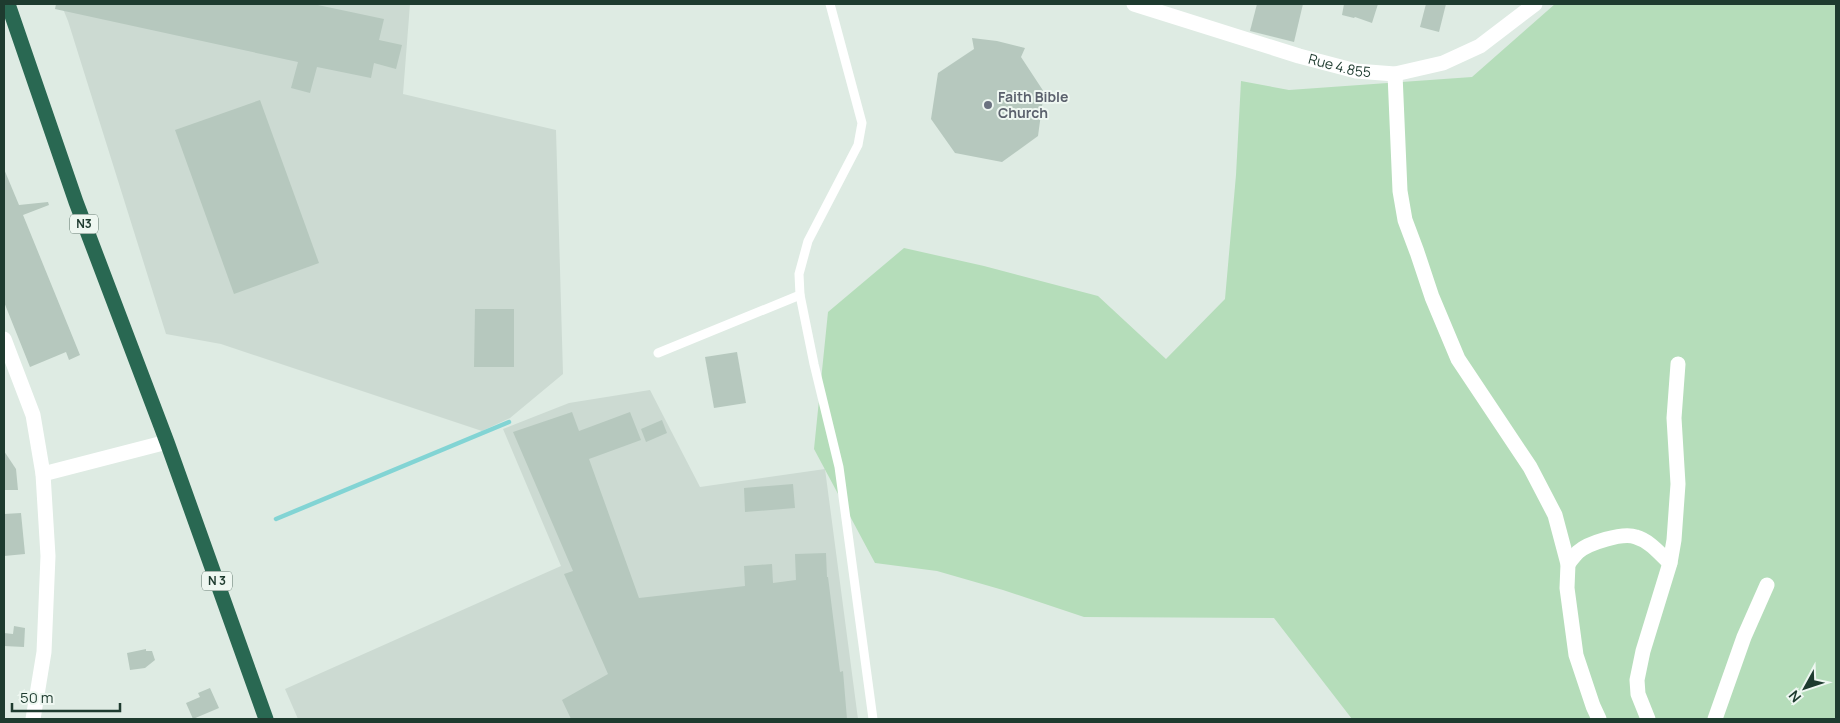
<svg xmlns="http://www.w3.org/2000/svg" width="1840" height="723" viewBox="0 0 1840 723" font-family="Manrope,sans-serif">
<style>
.built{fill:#ccdad2}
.green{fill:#b5ddba}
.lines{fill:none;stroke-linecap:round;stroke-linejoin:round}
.stream{stroke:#82d4d4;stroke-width:4.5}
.building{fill:#b6c8be}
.lane{stroke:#fff;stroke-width:9}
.street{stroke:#fff;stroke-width:15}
.highway{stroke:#296852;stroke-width:15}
.worship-dot{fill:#6b7280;stroke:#eef7f1;stroke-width:2}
.labels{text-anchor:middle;stroke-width:4;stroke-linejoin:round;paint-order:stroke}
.shield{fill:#eef7f1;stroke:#5c7369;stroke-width:1}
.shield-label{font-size:12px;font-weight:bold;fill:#1e3b2f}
.street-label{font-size:14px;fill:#1e3b2f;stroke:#eef7f1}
.worship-label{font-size:14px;font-weight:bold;fill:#5b616d;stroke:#eef7f1;text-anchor:start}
</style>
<rect width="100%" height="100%" fill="#deebe3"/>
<g class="built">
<path d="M61,4h349l-7,90 153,36 7,244 -53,44 -28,13 -261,-87 -55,-10 -98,-313z"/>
<path d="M650,390l50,97 125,-18 33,250h-560l-13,-30 276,-123 -58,-137 66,-26z"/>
</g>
<path class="green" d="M1555,4h281v715h-484l-78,-101 -190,-1 -81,-27 -66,-19 -62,-8 -61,-114 14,-137 76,-64 80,18 114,30 68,63 59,-60 11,-124 5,-94 48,9 183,-13z"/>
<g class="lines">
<path class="stream" d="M276,519l233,-97"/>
</g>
<g class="building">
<path d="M56,4h257l71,15 -5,21 23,5 -6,24 -22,-6 -3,15 -54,-11 -7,26 -19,-5 7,-26 -243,-53z"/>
<path d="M1257,4h46l-9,38 -44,-11z"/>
<path d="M1344,4h34l-6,19 -17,-6 -1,1 -12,-3z"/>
<path d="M1426,4h20l-7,28 -19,-5z"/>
<path d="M972,38l25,3 28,7 -4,9 23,35 -6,44 -36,26 -47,-9 -24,-34 7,-46 36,-24z"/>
<path d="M260,100l59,163 -85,31 -59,-164z"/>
<path d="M4,169l15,36 29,-3 1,3 -26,10 57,140 -11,5 -3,-8 -36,15 -26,-65z"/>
<path d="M475,309h39v58h-40z"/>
<path d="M737,352l9,51 -32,5 -9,-51z"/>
<path d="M572,412l7,19 51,-19 11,28 -52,19 50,139 106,-12 -1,-20 28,-2 1,19 23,-3 -1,-26 31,-1 1,24h1l12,95 3,-1 4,48h-276l-9,-19 46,-26 -44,-100 9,-3 -60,-139z"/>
<path d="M662,420l5,13 -21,9 -5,-13z"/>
<path d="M4,451l12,18 2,21h-14z"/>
<path d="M793,484l2,24 -50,4 -1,-24z"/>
<path d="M21,513l4,41 -21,2v-42z"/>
<path d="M14,626l11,2 -1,19 -20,-1v-13l9,1z"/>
<path d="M146,649v2h6l3,9 -10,8 -15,2 -3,-17z"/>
<path d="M210,688l9,20 -26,11 -7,-16 14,-6 -2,-4z"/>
</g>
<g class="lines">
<g class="lane">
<path d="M830,4l32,119 -4,22 -50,96 -9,33 1,21 14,69 25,103 34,252"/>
<path d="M658,353l142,-58"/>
</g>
<g class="street">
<path id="s1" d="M1134,4l165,52 57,15 39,3 48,-11 37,-17 55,-42"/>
<path d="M1395,74l5,117 5,29 12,32 15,45 26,62 72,108 25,48 13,49 -1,24 9,67 17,51 6,13"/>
<path d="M4,339l29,76 10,59 5,82 -4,96 -11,67"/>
<path d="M43,474l124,-32"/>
<path d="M1568,564c3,-4 6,-8 10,-12 10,-9 45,-20 58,-15 14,4 24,17 34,26"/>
<path d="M1648,719l-10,-25 -1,-14 6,-29 27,-88 4,-23 4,-56 -4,-66 4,-54"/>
<path d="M1715,719l29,-82 23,-52"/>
</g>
<path class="highway" d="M8,4l68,198 91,240 99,277"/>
</g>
<circle class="worship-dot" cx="988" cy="105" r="5"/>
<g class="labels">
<g class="shield">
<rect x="70" y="214.5" width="28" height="19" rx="4"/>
<rect x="202" y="571.5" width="30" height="19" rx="4"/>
</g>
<g class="shield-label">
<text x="84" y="228">N3</text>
<text x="217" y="585">N 3</text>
</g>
<g class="street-label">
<text dy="5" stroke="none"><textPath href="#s1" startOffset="215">Rue 4.855</textPath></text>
</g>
<g class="worship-label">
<text x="998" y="102">Faith Bible<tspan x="998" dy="16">Church</tspan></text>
</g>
</g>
<rect width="1840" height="723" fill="none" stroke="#1e3b2f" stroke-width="10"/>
<g transform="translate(1805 688) rotate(230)" stroke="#eef7f1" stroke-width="4" paint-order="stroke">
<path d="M0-4L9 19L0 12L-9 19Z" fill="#1e3b2f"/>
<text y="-8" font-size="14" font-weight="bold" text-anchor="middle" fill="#1e3b2f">N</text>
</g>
<path d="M12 703v8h108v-8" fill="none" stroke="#1e3b2f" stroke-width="2.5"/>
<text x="20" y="703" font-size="15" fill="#1e3b2f" stroke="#eef7f1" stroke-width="4" paint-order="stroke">50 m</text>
</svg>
